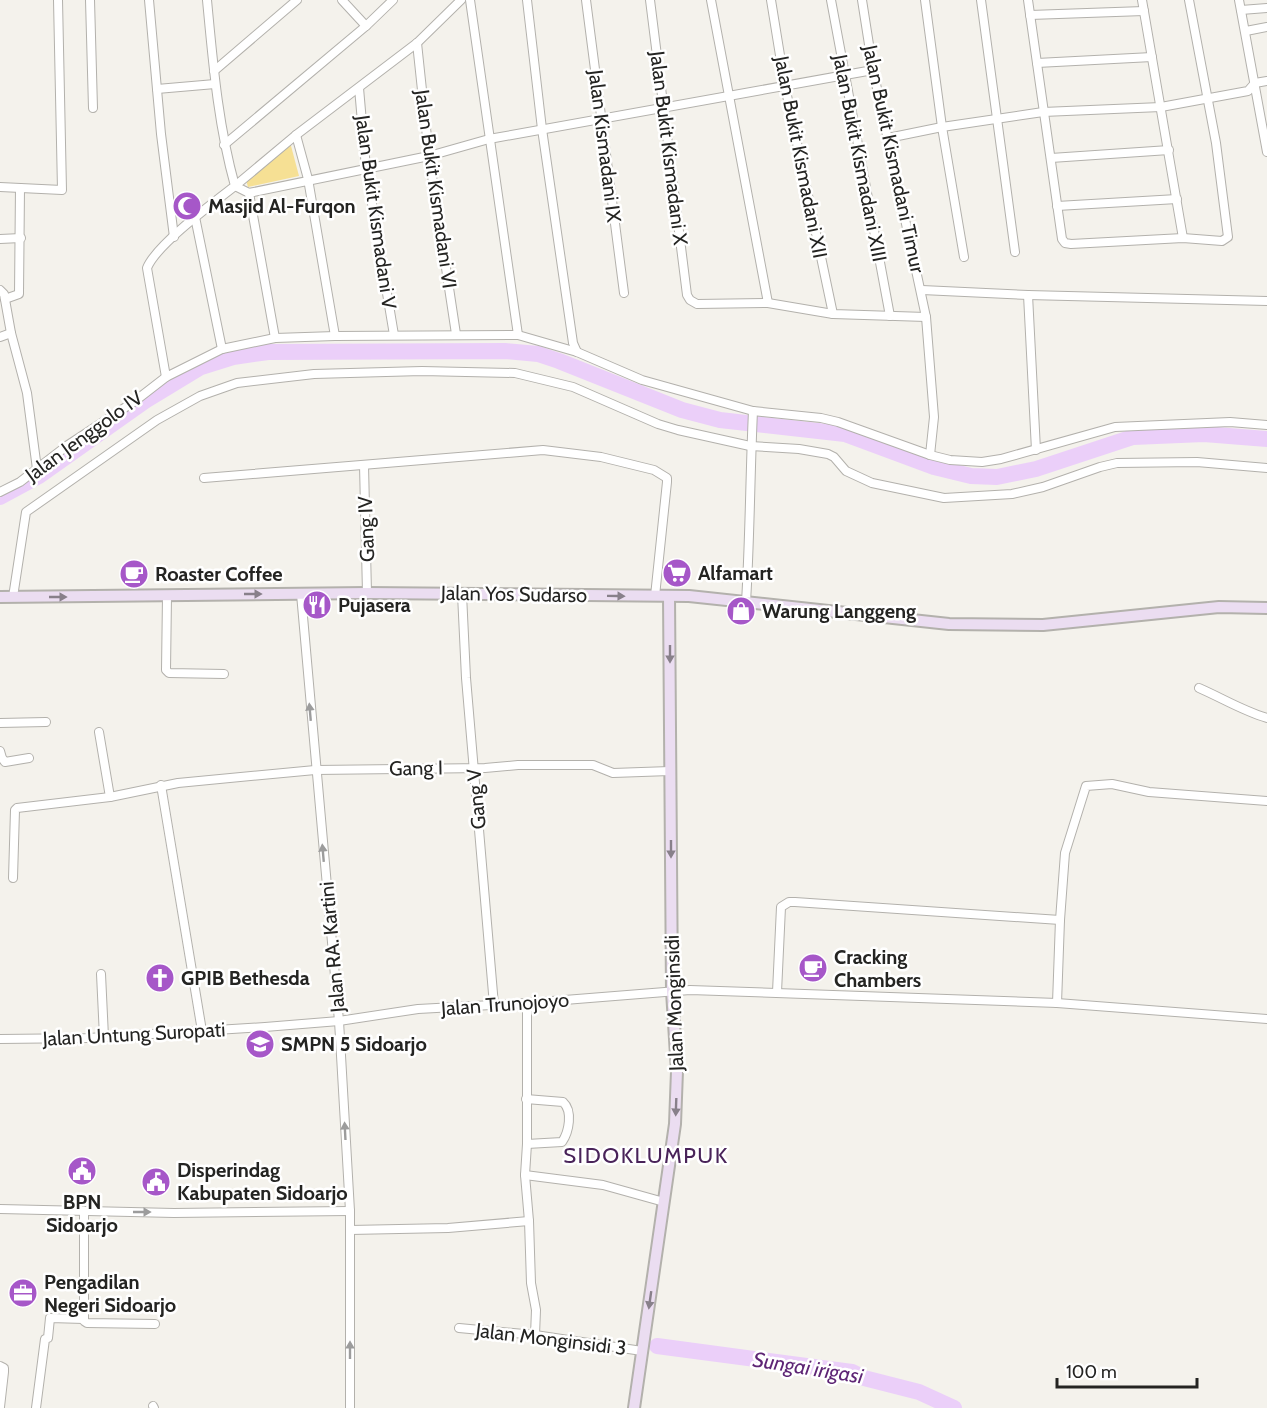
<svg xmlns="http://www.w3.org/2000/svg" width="1267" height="1408" viewBox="0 0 1267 1408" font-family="Cabin,sans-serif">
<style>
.green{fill:#f6e094}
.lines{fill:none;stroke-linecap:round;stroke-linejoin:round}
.river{stroke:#ebcff9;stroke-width:16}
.street-casing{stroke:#b3b1ac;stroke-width:10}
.secondary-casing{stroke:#b3b1ac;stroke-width:14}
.street{stroke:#fff;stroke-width:8}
.secondary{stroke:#ebddf1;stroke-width:10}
.oneway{fill:#88808a}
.oneway2{fill:#9c9c9c}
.labels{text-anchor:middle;stroke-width:5;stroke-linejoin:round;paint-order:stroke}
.street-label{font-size:20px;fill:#242422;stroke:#fff}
.poi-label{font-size:20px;font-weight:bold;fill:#242422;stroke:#fff;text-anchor:start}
.water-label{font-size:21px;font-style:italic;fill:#5e2575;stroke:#fff}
.quarter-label{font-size:22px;letter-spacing:1.5px;fill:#492359;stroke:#fff}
</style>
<rect width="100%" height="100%" fill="#f4f2ec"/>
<path class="green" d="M290,142l9,34 -51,11 -2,-7z"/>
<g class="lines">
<g class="river">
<path d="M0,497l39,-21 106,-75 56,-34 32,-10 35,-5 237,-1 33,3 21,7 123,49 38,10 125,14 89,33 37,9 26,1 39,-8 97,-32 71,-3 63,5"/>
<path d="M657,1346l195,26 12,6 55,14 35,16"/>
</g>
<g class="street-casing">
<g id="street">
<path d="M90,0l3,108"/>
<path d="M149,0l12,134 13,103"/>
<path d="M470,0l48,335"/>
<path d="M527,0l15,129 31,214 4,9"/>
<path d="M586,0l38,293"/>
<path d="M650,0l37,295 3,5 7,4 71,-1 65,11 93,3"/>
<path d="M711,0l57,303"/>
<path d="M771,0l14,86 48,228"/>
<path d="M831,0l59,316"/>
<path d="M862,0l11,70 53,247 8,100 -4,38"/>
<path d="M925,0l17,127 22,130"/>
<path d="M981,0l34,252"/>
<path d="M1028,0l34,239 3,4 6,1 112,-6 39,3 6,-4 -12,-94 -27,-143"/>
<path d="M1142,0l41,238"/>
<path d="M1239,0l28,152"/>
<path d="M1241,10l26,-2"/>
<path d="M1030,15l114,-4"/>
<path d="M366,26l27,-26"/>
<path d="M1246,31l21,-4"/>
<path d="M417,43l12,113 27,178"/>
<path d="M1037,63l115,-6"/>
<path d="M214,71l83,-71"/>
<path d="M359,88l7,80 28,167"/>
<path d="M157,89l58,-5"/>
<path d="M296,135l12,44 27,157"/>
<path d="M888,138l54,-11 101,-15 118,-5 87,-16 7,-8 12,-2"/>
<path d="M224,145l142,-119 -24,-26"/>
<path d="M1051,158l118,-8"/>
<path d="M235,186l14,7 180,-37 60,-17 384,-69"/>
<path d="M235,186l61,-51 121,-92 44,-43"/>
<path d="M0,187l62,3 -4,-190"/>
<path d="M249,193l26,145"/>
<path d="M1057,206l120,-7"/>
<path d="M195,217l27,132"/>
<path d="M0,239l21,-1"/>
<path d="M0,290l4,4 7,39 16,60 10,76"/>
<path d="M922,290l106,5 239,6"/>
<path d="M1028,295l8,155"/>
<path d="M5,299l14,-5 1,-106"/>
<path d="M0,337l11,-4"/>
<path d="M166,377l-19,-109c9,-23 66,-65 88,-82 -17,-61 -22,-123 -28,-186"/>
<path d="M364,465l3,128"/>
<path d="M204,478l339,-28 58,7 53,13 13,8v4l-12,114"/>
<path d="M0,492l20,-10 48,-37 67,-44 31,-24 56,-28 53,-11 60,-2 183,-1 59,17 65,28 111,31 68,7 17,4 92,33 20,5 32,2 19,-3 114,-32 115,-5 37,3"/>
<path d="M301,594l38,427 11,190v197"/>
<path d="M462,594l4,84 28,327"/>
<path d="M167,596l-1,74 3,3 55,1"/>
<path d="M13,597l13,-85 131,-92 43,-24 37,-13 77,-9 108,-3 93,2 58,14 85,37 20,6 72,16 49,3 29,5 6,3 12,14 26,12 72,15 68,-4 31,-7 57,-20 17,-4 80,-1 70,6"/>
<path d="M746,602c4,-64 4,-127 7,-191"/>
<path d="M1199,688c23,10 44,23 68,30"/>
<path d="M0,723l46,-1"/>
<path d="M99,732l11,65"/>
<path d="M0,751l2,7 3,4 24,-4"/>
<path d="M161,785l41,246"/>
<path d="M13,878l2,-68 2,-2 93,-11 68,-14 137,-13 170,-2 33,-3h75l20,8 57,-2"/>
<path d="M1060,920l5,-67 21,-67 26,-2 37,8 118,9"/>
<path d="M101,974l3,63"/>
<path d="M777,992l4,-85 8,-5h6l265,18 -3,83"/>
<path d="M527,1003v141l-2,31 4,46 2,62 5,27 -1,25"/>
<path d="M0,1039l88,-1 177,-11 74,-6 79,-12 109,-6 163,-13 367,13 210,16"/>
<path d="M526,1099l37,3c10,9 6,30 -1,40l-35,2"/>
<path d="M525,1175l78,10 61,17"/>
<path d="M0,1209l174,4 176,-2"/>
<path d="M84,1211v110l3,2 68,1"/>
<path d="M350,1230l98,-2 81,-7"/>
<path d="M459,1328l76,7 107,16"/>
<path d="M0,1366l4,2v4l-4,35"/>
<path d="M153,1406l1,2"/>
<path d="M36,1408l9,-69 3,-1 2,-20 34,1"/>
</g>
</g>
<g class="secondary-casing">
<g id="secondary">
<path d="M0,597l367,-4 322,3 260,28 94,1 176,-18 48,1"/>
<path d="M634,1408l41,-284 2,-53 -5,-80 -3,-395"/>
</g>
</g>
<use href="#street" class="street"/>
<use href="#secondary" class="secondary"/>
</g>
<defs><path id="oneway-solid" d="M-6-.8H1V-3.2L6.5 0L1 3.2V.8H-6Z" transform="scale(1.5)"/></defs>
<g class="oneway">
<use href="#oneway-solid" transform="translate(253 594)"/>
<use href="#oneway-solid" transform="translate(616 596) rotate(1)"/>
<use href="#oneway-solid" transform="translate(58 597)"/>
<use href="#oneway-solid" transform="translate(670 654) rotate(90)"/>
<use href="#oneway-solid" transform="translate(671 849) rotate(90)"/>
<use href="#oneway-solid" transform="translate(676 1107) rotate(92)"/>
<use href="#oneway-solid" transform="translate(650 1300) rotate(98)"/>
</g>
<g class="oneway2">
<use href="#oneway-solid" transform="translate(310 712) rotate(-95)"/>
<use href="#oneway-solid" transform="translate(323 853) rotate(-95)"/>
<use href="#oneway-solid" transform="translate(345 1131) rotate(-93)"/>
<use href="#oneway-solid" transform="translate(142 1212)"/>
<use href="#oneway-solid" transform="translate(350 1350) rotate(-90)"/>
</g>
<defs>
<g id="mosque-disc" transform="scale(1.5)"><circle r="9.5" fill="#a657c8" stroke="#fff"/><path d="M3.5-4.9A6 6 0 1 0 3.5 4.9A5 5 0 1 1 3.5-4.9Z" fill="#fff"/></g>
<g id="supermarket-disc" transform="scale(1.5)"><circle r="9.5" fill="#a657c8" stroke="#fff"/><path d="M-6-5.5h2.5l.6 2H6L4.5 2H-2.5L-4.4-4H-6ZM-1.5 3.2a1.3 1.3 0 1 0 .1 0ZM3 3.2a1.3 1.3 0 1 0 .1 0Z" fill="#fff"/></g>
<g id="cafe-disc" transform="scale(1.5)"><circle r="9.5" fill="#a657c8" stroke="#fff"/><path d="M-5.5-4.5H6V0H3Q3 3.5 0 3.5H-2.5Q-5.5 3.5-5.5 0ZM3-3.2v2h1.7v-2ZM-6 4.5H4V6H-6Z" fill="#fff"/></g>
<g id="restaurant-disc" transform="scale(1.5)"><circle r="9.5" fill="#a657c8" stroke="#fff"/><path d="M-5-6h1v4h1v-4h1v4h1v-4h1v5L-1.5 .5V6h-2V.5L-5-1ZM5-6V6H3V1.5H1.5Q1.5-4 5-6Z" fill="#fff"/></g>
<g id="shop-disc" transform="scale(1.5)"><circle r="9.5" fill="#a657c8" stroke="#fff"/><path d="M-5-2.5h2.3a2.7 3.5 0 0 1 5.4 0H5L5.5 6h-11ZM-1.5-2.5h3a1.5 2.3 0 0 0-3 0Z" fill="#fff"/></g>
<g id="church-disc" transform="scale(1.5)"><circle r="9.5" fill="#a657c8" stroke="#fff"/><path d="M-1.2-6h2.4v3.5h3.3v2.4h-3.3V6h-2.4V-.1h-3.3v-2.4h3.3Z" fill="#fff"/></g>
<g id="school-disc" transform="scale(1.5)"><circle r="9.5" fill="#a657c8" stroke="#fff"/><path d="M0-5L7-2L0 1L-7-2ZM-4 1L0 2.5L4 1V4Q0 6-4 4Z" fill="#fff"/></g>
<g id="civic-disc" transform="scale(1.5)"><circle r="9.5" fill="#a657c8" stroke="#fff"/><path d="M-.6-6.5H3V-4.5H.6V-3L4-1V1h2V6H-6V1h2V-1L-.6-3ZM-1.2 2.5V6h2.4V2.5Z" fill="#fff"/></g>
<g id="office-disc" transform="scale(1.5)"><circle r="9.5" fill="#a657c8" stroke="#fff"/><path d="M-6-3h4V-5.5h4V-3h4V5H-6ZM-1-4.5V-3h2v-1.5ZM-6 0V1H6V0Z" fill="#fff"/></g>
</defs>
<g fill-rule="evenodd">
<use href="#mosque-disc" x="187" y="206"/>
<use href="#supermarket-disc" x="677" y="573"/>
<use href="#cafe-disc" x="134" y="574"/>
<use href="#restaurant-disc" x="317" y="605"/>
<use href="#shop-disc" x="741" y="611"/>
<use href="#cafe-disc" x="813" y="968"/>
<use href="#church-disc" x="160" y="978"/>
<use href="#school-disc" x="260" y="1044"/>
<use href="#civic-disc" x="82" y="1171"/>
<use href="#civic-disc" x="156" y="1182"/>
<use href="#office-disc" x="23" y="1293"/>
</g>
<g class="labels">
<g class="street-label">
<text transform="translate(605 146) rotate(83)" y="7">Jalan Kismadani IX</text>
<text transform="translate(669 148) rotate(83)" y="7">Jalan Bukit Kismadani X</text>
<text transform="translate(801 157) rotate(79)" y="7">Jalan Bukit Kismadani XII</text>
<text transform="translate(860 158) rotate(79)" y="7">Jalan Bukit Kismadani XIII</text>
<text transform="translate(894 159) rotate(78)" y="7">Jalan Bukit Kismadani Timur</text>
<text transform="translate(436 189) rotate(82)" y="7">Jalan Bukit Kismadani VI</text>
<text transform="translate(376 212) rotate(82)" y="7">Jalan Bukit Kismadani V</text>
<text transform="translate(84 436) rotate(-36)" y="7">Jalan Jenggolo IV</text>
<text transform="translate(366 529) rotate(-92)" y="7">Gang IV</text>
<text transform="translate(514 594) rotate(1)" y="7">Jalan Yos Sudarso</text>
<text transform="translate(416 768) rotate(-1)" y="7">Gang I</text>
<text transform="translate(476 799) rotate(-95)" y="7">Gang V</text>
<text transform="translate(332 947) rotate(-95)" y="7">Jalan RA. Kartini</text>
<text transform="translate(674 1003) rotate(-92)" y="7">Jalan Monginsidi</text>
<text transform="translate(505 1004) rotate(-4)" y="7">Jalan Trunojoyo</text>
<text transform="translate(134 1034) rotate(-3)" y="7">Jalan Untung Suropati</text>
<text transform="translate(551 1339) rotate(7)" y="7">Jalan Monginsidi 3</text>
</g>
<g class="poi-label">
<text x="208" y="213">Masjid Al-Furqon</text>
<text x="698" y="580">Alfamart</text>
<text x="155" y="581">Roaster Coffee</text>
<text x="338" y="612">Pujasera</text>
<text x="762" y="618">Warung Langgeng</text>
<text x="834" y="964">Cracking<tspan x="834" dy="23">Chambers</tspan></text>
<text x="181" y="985">GPIB Bethesda</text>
<text x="281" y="1051">SMPN 5 Sidoarjo</text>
<text x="177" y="1177">Disperindag<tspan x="177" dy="23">Kabupaten Sidoarjo</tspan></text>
<text x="82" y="1209" text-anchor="middle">BPN<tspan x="82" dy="23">Sidoarjo</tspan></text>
<text x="44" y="1289">Pengadilan<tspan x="44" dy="23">Negeri Sidoarjo</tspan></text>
</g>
<g class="water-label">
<text transform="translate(808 1368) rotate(9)" y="7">Sungai irigasi</text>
</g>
<g class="quarter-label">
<text x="646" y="1163">SIDOKLUMPUK</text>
</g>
</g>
<path d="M1057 1378v9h140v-9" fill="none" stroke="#242422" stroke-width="3"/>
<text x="1066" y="1378" font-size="18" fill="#242422" stroke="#ffffff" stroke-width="4.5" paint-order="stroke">100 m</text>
</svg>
